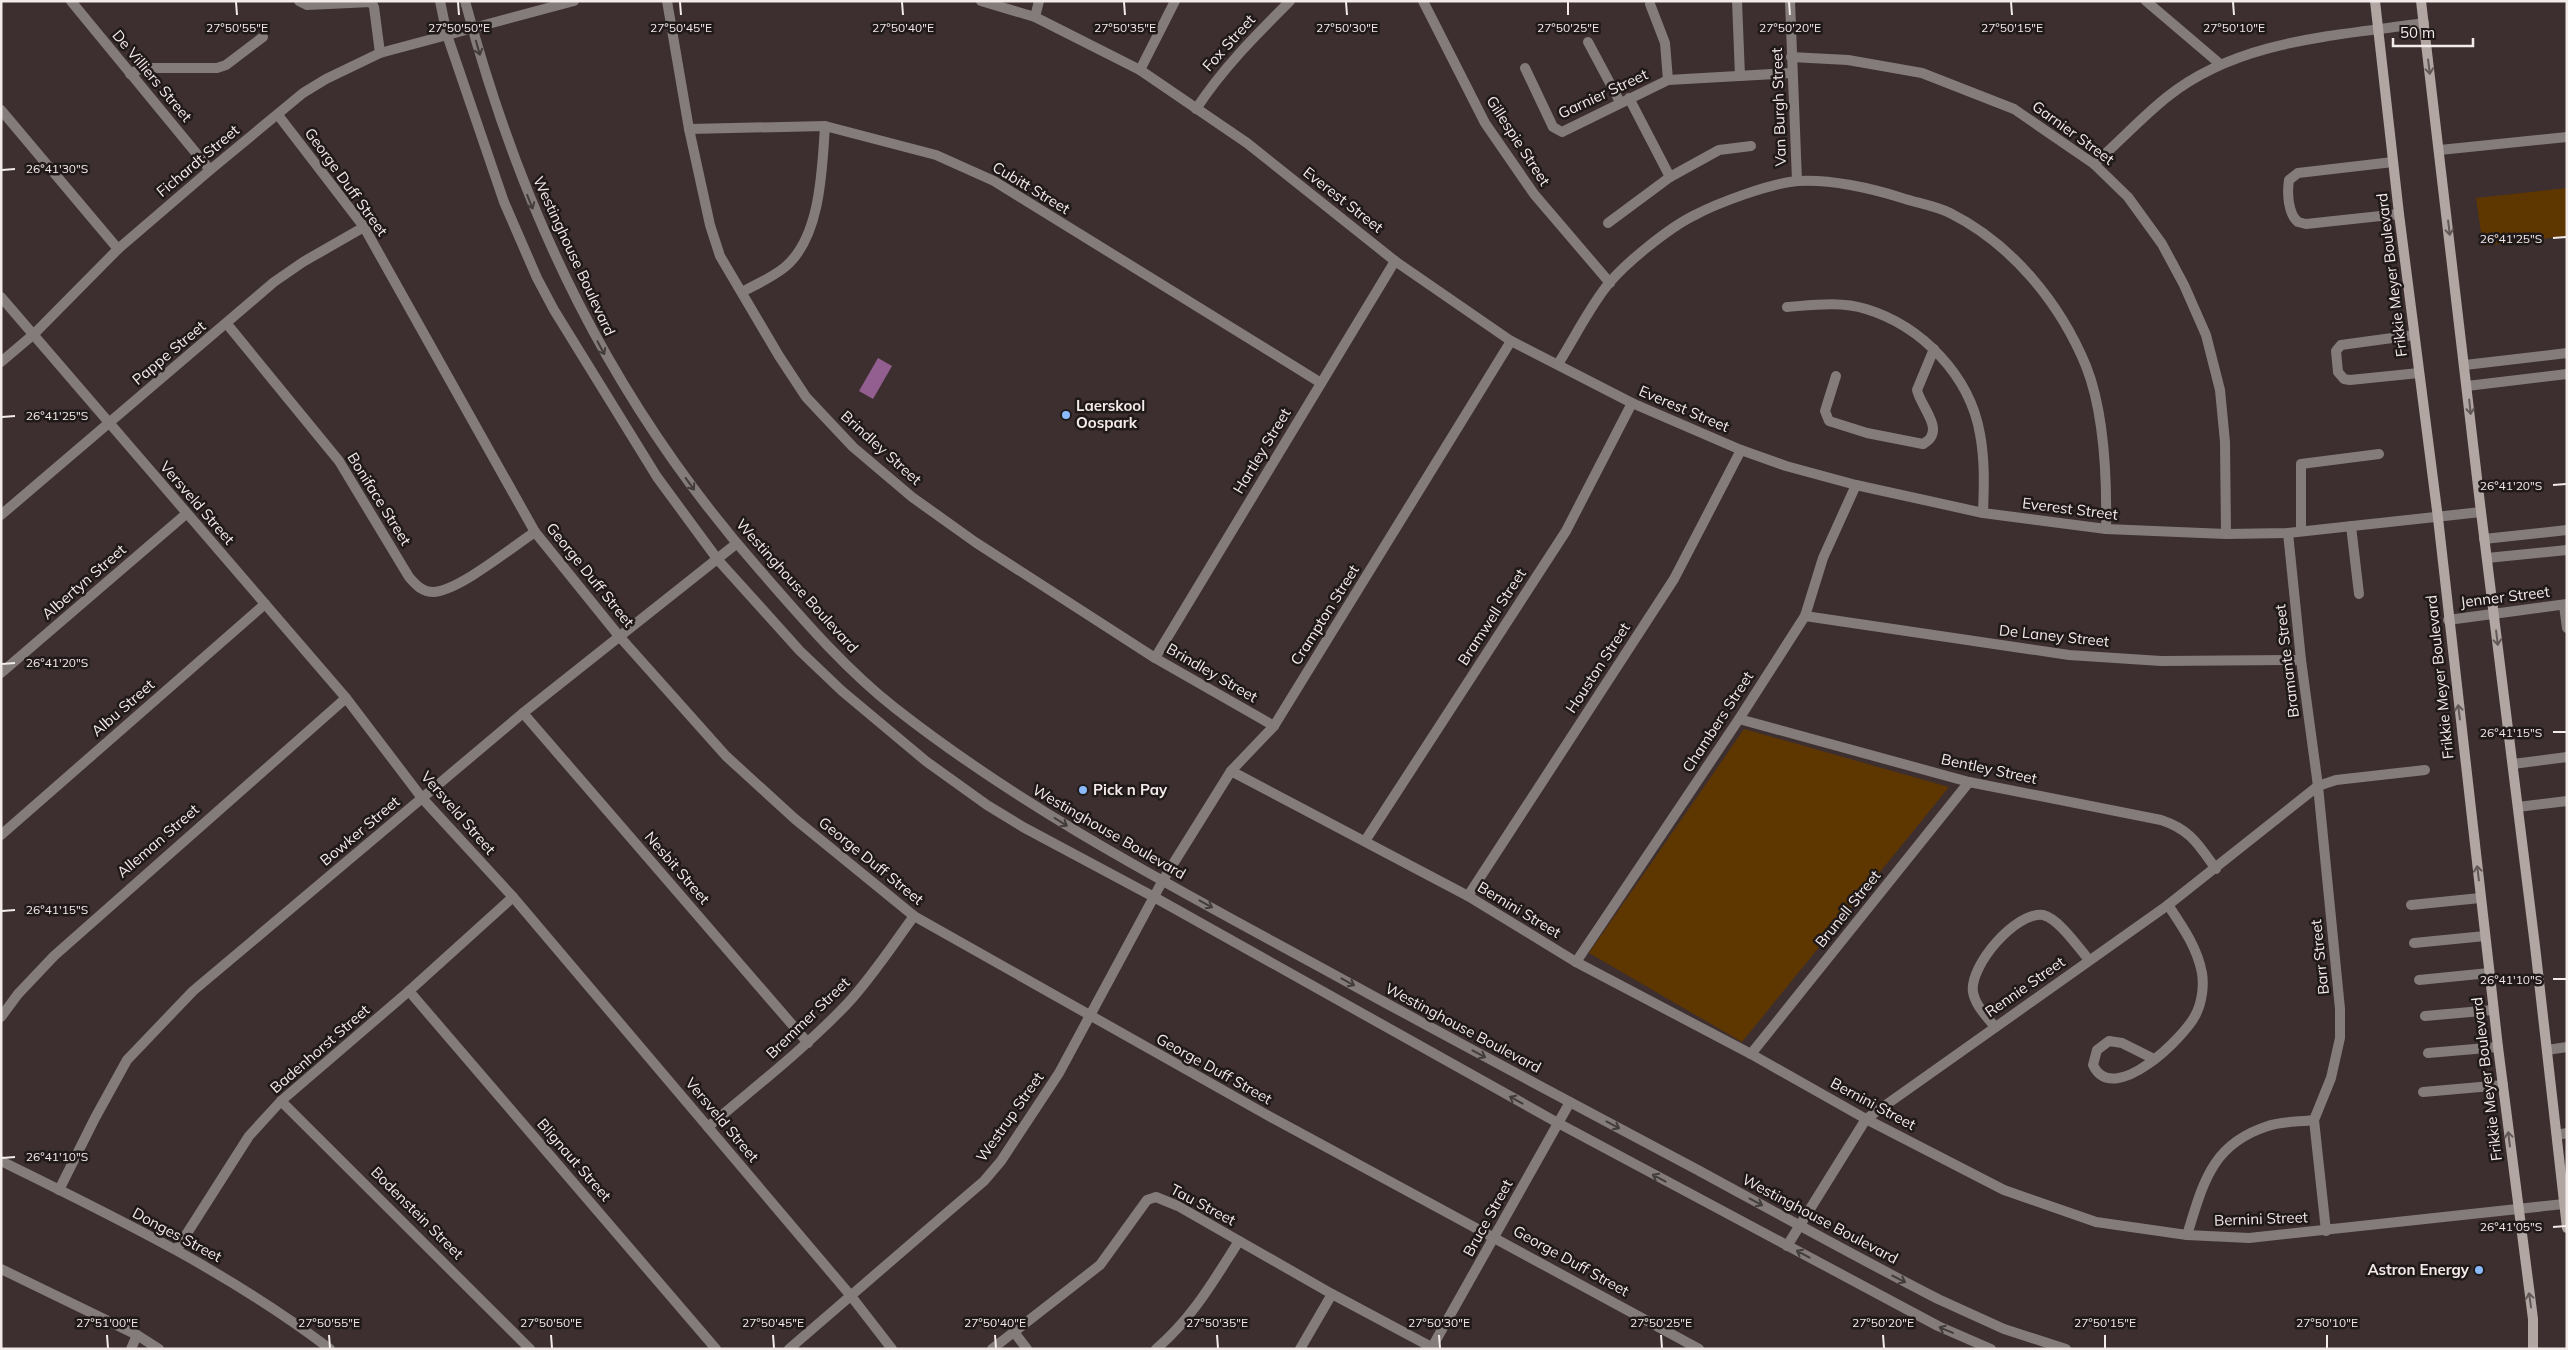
<svg xmlns="http://www.w3.org/2000/svg" width="2568" height="1350" viewBox="0 0 2568 1350" font-family="Mulish,sans-serif">
<style>
.green{fill:#5e3600}
.water{fill:#935e90}
.lines{fill:none;stroke-linecap:round;stroke-linejoin:round}
.minor{stroke:#837c7a;stroke-width:10}
.tertiary{stroke:#837c7a;stroke-width:10}
.secondary{stroke:#b1a6a2;stroke-width:10}
.oneway{stroke:#423c3b}
.oneway2{stroke:#615857}
.ticks{fill:none;stroke:#f3eaea;stroke-width:2}
.poi-dot{fill:#8abafc;stroke:#1f1919;stroke-width:2}
.labels{text-anchor:middle;stroke-width:5;stroke-linejoin:round;paint-order:stroke}
.street-label{font-size:15px;fill:#f3eaea;stroke:#1f1919}
.poi-label{font-size:15px;font-weight:bold;fill:#f3eaea;stroke:#1f1919;text-anchor:start}
.ticks-label{font-size:12px;text-anchor:middle;fill:#f3eaea;stroke:#1f1919;stroke-width:5;stroke-linejoin:round;paint-order:stroke}
</style>
<rect width="100%" height="100%" fill="#3d2f2f"/>
<g class="green">
<path d="M2567,188v48l-84,10 -7,-48z"/>
<path d="M1744,729l205,58 -207,255 -153,-89z"/>
</g>
<path class="water" d="M878,358l14,8 -19,33 -14,-8z"/>
<g class="lines">
<g class="minor">
<path d="M71,1l139,169"/>
<path d="M299,1l8,4 64,-3 3,5 6,46"/>
<path d="M667,1l22,128 21,96 10,31 59,100 27,41 47,50 59,50 63,45 180,116 119,68"/>
<path d="M981,1l54,16 105,53 107,73 148,118 116,80 121,62 109,47 45,16 70,19 127,28 123,16 120,5 62,-1 193,-21"/>
<path d="M1423,1l62,122 49,71 76,89"/>
<path d="M1737,1l3,75"/>
<path d="M1790,1l7,180"/>
<path d="M2146,1l74,63"/>
<path d="M1650,4l15,39 3,37"/>
<path d="M1035,17l4,-16"/>
<path d="M1588,42l32,60"/>
<path d="M1791,57l57,3 74,13 92,36 80,55 34,33 34,47 22,41 22,50 14,55 5,52 1,92"/>
<path d="M1525,68l28,59 9,5 106,-52 123,-7"/>
<path d="M1140,70l35,-69"/>
<path d="M130,74l12,-6h75l9,-3 37,-28"/>
<path d="M1629,98l41,79 49,-27 32,-4"/>
<path d="M1196,109c27,-41 59,-73 94,-108"/>
<path d="M1,110l117,139"/>
<path d="M278,115l86,112 171,305 84,104 107,120 69,63 119,97 353,199 432,234"/>
<path d="M689,129l136,-3 111,29 58,26 327,202"/>
<path d="M2440,150l127,-13"/>
<path d="M2393,162l-95,11 -9,7c-2,13 -1,34 9,42l8,2 93,-10"/>
<path d="M2094,164c25,-22 48,-47 73,-67 72,-58 170,-61 257,-74"/>
<path d="M1608,223l62,-46"/>
<path d="M742,292c15,-8 31,-15 43,-25 36,-30 37,-98 40,-141"/>
<path d="M1,297l345,401 76,100 91,99 338,399 41,53"/>
<path d="M1787,307c26,-2 54,-6 79,2 56,17 104,67 114,125 5,27 4,52 3,79"/>
<path d="M227,324l112,137 70,116c7,8 13,15 25,15 26,-2 78,-45 101,-60"/>
<path d="M2414,335l-73,10 -5,6 2,21 6,7 6,1 69,-7"/>
<path d="M1,362l33,-28 84,-85 92,-79 93,-77 23,-14 54,-26 194,-52"/>
<path d="M1558,364c16,-25 33,-60 52,-82 18,-21 59,-54 83,-66 24,-13 78,-33 105,-35 32,-2 73,7 104,17 15,5 34,8 48,15 62,31 110,90 136,153 19,48 21,112 20,163"/>
<path d="M2465,365l102,-12"/>
<path d="M1836,376l-11,35 4,10 38,12 56,11c24,-13 -2,-36 -6,-54l17,-41"/>
<path d="M2467,386l100,-12"/>
<path d="M1,515l273,-233 29,-20 61,-35"/>
<path d="M2351,526l8,68"/>
<path d="M2301,531v-67l78,-10"/>
<path d="M2288,533l13,127 17,126 22,223v29l-9,40 -17,42 12,111"/>
<path d="M2484,539l83,-9"/>
<path d="M2487,558l80,-8"/>
<path d="M2564,605l3,23"/>
<path d="M1805,616l264,39 92,6 140,-1"/>
<path d="M2448,620l119,-16"/>
<path d="M1155,658l240,-397"/>
<path d="M1,673l185,-159"/>
<path d="M523,713l285,330"/>
<path d="M1739,719l230,63 192,38c30,10 37,24 55,49"/>
<path d="M2513,764l54,-7"/>
<path d="M1231,771l237,125 108,66 175,92 115,65 138,71 92,32 91,13 62,3 315,-34"/>
<path d="M2518,807l49,-6"/>
<path d="M1,835l264,-231"/>
<path d="M1365,841l201,-310 66,-128"/>
<path d="M1468,896l206,-317 67,-129"/>
<path d="M2411,905l69,-7"/>
<path d="M2414,943l71,-7"/>
<path d="M1576,962l163,-243 66,-103 18,-58 33,-73"/>
<path d="M2419,980l70,-7"/>
<path d="M409,991l307,358"/>
<path d="M2425,1016l68,-6"/>
<path d="M1,1017l17,-23 36,-38 292,-258"/>
<path d="M1995,1027c-8,-10 -20,-22 -22,-35 -4,-26 43,-81 70,-77 15,3 36,33 46,45"/>
<path d="M2547,1050l20,-3"/>
<path d="M2428,1053l70,-6"/>
<path d="M1751,1054l218,-272"/>
<path d="M2154,1059l-32,-16 -13,-2 -12,9 -4,15c20,43 92,-28 103,-51 6,-12 8,-28 6,-41 -5,-26 -20,-47 -34,-68"/>
<path d="M2423,1092l80,-7"/>
<path d="M281,1101l249,248"/>
<path d="M708,1127c47,-40 96,-78 139,-123 25,-27 45,-58 67,-88"/>
<path d="M2557,1135l10,-2"/>
<path d="M1,1161c114,56 228,111 329,188"/>
<path d="M59,1190l36,-72 32,-58 66,-69 330,-278 213,-169"/>
<path d="M2187,1235c16,-51 24,-91 81,-109 14,-5 31,-4 46,-6"/>
<path d="M1787,1246l79,-127 302,-214 150,-119 18,-6 89,-10"/>
<path d="M177,1249l72,-113 32,-35 128,-110 104,-94"/>
<path d="M1,1269l136,66 22,14"/>
<path d="M1014,1332l13,17"/>
<path d="M131,1349l6,-14"/>
<path d="M789,1349l160,-138 35,-30 17,-20 58,-88 104,-193 68,-109 43,-45 237,-385"/>
<path d="M992,1349l108,-84 47,-65 9,-3 22,9 154,88 103,55"/>
<path d="M1156,1349c36,-30 58,-69 83,-108"/>
<path d="M1300,1349l32,-55"/>
<path d="M1431,1349l139,-247"/>
</g>
<g class="tertiary">
<path d="M440,1l7,34 57,167 33,76 17,32 103,167 61,83 82,91 42,40 85,71 60,43 36,22 131,70 404,226 380,203 53,23"/>
<path d="M465,1c57,214 147,401 294,568 42,48 85,99 136,139 140,110 300,190 456,276 113,62 228,123 343,184 81,44 162,89 244,131l66,30 62,20"/>
</g>
<g class="secondary">
<path d="M2375,1l24,213 39,304 60,529 35,272v30"/>
<path d="M2421,1l60,511 54,434 32,282"/>
</g>
</g>
<defs><path id="oneway-shaft" d="M-6 0H5M1.5-3L5.5 0L1.5 3" fill="none" stroke-width="1.6" stroke-linecap="round" stroke-linejoin="round" transform="scale(1.25)"/></defs>
<g class="oneway">
<use href="#oneway-shaft" transform="translate(478 48) rotate(74)"/>
<use href="#oneway-shaft" transform="translate(530 202) rotate(68)"/>
<use href="#oneway-shaft" transform="translate(601 348) rotate(62)"/>
<use href="#oneway-shaft" transform="translate(690 484) rotate(54)"/>
<use href="#oneway-shaft" transform="translate(1061 822) rotate(32)"/>
<use href="#oneway-shaft" transform="translate(1206 904) rotate(29)"/>
<use href="#oneway-shaft" transform="translate(1348 982) rotate(29)"/>
<use href="#oneway-shaft" transform="translate(1479 1054) rotate(28)"/>
<use href="#oneway-shaft" transform="translate(1516 1100) rotate(-151)"/>
<use href="#oneway-shaft" transform="translate(1613 1125) rotate(28)"/>
<use href="#oneway-shaft" transform="translate(1659 1178) rotate(-152)"/>
<use href="#oneway-shaft" transform="translate(1756 1202) rotate(28)"/>
<use href="#oneway-shaft" transform="translate(1803 1254) rotate(-152)"/>
<use href="#oneway-shaft" transform="translate(1899 1279) rotate(27)"/>
<use href="#oneway-shaft" transform="translate(1946 1330) rotate(-157)"/>
</g>
<g class="oneway2">
<use href="#oneway-shaft" transform="translate(2429 67) rotate(83)"/>
<use href="#oneway-shaft" transform="translate(2449 228) rotate(83)"/>
<use href="#oneway-shaft" transform="translate(2470 407) rotate(84)"/>
<use href="#oneway-shaft" transform="translate(2497 638) rotate(83)"/>
<use href="#oneway-shaft" transform="translate(2459 712) rotate(-97)"/>
<use href="#oneway-shaft" transform="translate(2478 873) rotate(-97)"/>
<use href="#oneway-shaft" transform="translate(2509 1139) rotate(-97)"/>
<use href="#oneway-shaft" transform="translate(2530 1300) rotate(-98)"/>
</g>
<path class="ticks" d="M236,2l1,13M458,2l1,13M680,2l1,13M902,2l1,13M1124,2l1,13M1346,2l1,13M1568,2v13M1789,2l1,13M2011,2l1,13M2233,2l1,13M2,170l13,-1M2553,238l13,-1M2,417l13,-1M2553,485l13,-1M2,664l13,-1M2553,732h13M2,911l13,-1M2553,979h13M2,1158l13,-1M2553,1227l13,-1M107,1335l1,13M329,1335l1,13M551,1335l1,13M773,1335l1,13M995,1335l1,13M1217,1335l1,13M1439,1335l1,13M1661,1335l1,13M1883,1335l1,13M2105,1335v13M2327,1335v13"/>
<g class="poi-dot">
<circle cx="1066" cy="415" r="5"/>
<circle cx="1083" cy="790" r="5"/>
<circle cx="2479" cy="1270" r="5"/>
</g>
<g class="labels">
<g class="street-label">
<text transform="translate(1229 43) rotate(-48)" y="5">Fox Street</text>
<text transform="translate(152 76) rotate(50)" y="5">De Villiers Street</text>
<text transform="translate(1603 94) rotate(-25)" y="5">Garnier Street</text>
<text transform="translate(1779 107) rotate(-92)" y="5">Van Burgh Street</text>
<text transform="translate(2073 133) rotate(36)" y="5">Garnier Street</text>
<text transform="translate(1518 141) rotate(57)" y="5">Gillespie Street</text>
<text transform="translate(198 161) rotate(-40)" y="5">Fichardt Street</text>
<text transform="translate(346 182) rotate(54)" y="5">George Duff Street</text>
<text transform="translate(1031 188) rotate(31)" y="5">Cubitt Street</text>
<text transform="translate(1343 200) rotate(38)" y="5">Everest Street</text>
<text transform="translate(574 256) rotate(65)" y="5">Westinghouse Boulevard</text>
<text transform="translate(2392 275) rotate(-97)" y="5">Frikkie Meyer Boulevard</text>
<text transform="translate(169 353) rotate(-40)" y="5">Pappe Street</text>
<text transform="translate(1684 409) rotate(23)" y="5">Everest Street</text>
<text transform="translate(881 448) rotate(42)" y="5">Brindley Street</text>
<text transform="translate(1262 451) rotate(-59)" y="5">Hartley Street</text>
<text transform="translate(379 499) rotate(58)" y="5">Boniface Street</text>
<text transform="translate(197 503) rotate(49)" y="5">Versveld Street</text>
<text transform="translate(2070 509) rotate(7)" y="5">Everest Street</text>
<text transform="translate(590 575) rotate(51)" y="5">George Duff Street</text>
<text transform="translate(84 582) rotate(-41)" y="5">Albertyn Street</text>
<text transform="translate(797 586) rotate(48)" y="5">Westinghouse Boulevard</text>
<text transform="translate(2505 597) rotate(-7)" y="5">Jenner Street</text>
<text transform="translate(1325 615) rotate(-58)" y="5">Crampton Street</text>
<text transform="translate(1492 617) rotate(-57)" y="5">Bramwell Street</text>
<text transform="translate(2054 636) rotate(6)" y="5">De Laney Street</text>
<text transform="translate(2287 661) rotate(-97)" y="5">Bramante Street</text>
<text transform="translate(1598 668) rotate(-57)" y="5">Houston Street</text>
<text transform="translate(1212 673) rotate(30)" y="5">Brindley Street</text>
<text transform="translate(2440 677) rotate(-96)" y="5">Frikkie Meyer Boulevard</text>
<text transform="translate(123 708) rotate(-41)" y="5">Albu Street</text>
<text transform="translate(1718 722) rotate(-57)" y="5">Chambers Street</text>
<text transform="translate(1989 769) rotate(12)" y="5">Bentley Street</text>
<text transform="translate(458 813) rotate(49)" y="5">Versveld Street</text>
<text transform="translate(360 831) rotate(-40)" y="5">Bowker Street</text>
<text transform="translate(1109 832) rotate(30)" y="5">Westinghouse Boulevard</text>
<text transform="translate(158 841) rotate(-41)" y="5">Alleman Street</text>
<text transform="translate(871 861) rotate(39)" y="5">George Duff Street</text>
<text transform="translate(677 868) rotate(49)" y="5">Nesbit Street</text>
<text transform="translate(1848 909) rotate(-51)" y="5">Brunell Street</text>
<text transform="translate(1519 910) rotate(31)" y="5">Bernini Street</text>
<text transform="translate(2320 957) rotate(-96)" y="5">Barr Street</text>
<text transform="translate(2025 987) rotate(-35)" y="5">Rennie Street</text>
<text transform="translate(808 1018) rotate(-44)" y="5">Bremmer Street</text>
<text transform="translate(1463 1028) rotate(28)" y="5">Westinghouse Boulevard</text>
<text transform="translate(320 1049) rotate(-41)" y="5">Badenhorst Street</text>
<text transform="translate(1214 1069) rotate(29)" y="5">George Duff Street</text>
<text transform="translate(2487 1079) rotate(-97)" y="5">Frikkie Meyer Boulevard</text>
<text transform="translate(1873 1104) rotate(28)" y="5">Bernini Street</text>
<text transform="translate(1010 1117) rotate(-55)" y="5">Westrup Street</text>
<text transform="translate(722 1120) rotate(50)" y="5">Versveld Street</text>
<text transform="translate(574 1160) rotate(49)" y="5">Blignaut Street</text>
<text transform="translate(1203 1205) rotate(28)" y="5">Tau Street</text>
<text transform="translate(417 1213) rotate(45)" y="5">Bodenstein Street</text>
<text transform="translate(1488 1218) rotate(-61)" y="5">Bruce Street</text>
<text transform="translate(1820 1219) rotate(28)" y="5">Westinghouse Boulevard</text>
<text transform="translate(2261 1219) rotate(-2)" y="5">Bernini Street</text>
<text transform="translate(177 1235) rotate(28)" y="5">Donges Street</text>
<text transform="translate(1571 1261) rotate(29)" y="5">George Duff Street</text>
</g>
<g class="poi-label">
<text x="1076" y="411">Laerskool<tspan x="1076" dy="17">Oospark</tspan></text>
<text x="1093" y="795">Pick n Pay</text>
<text x="2469" y="1275" text-anchor="end">Astron Energy</text>
</g>
</g>
<g class="ticks-label">
<text x="237" y="32">27°50'55"E</text>
<text x="459" y="32">27°50'50"E</text>
<text x="681" y="32">27°50'45"E</text>
<text x="903" y="32">27°50'40"E</text>
<text x="1125" y="32">27°50'35"E</text>
<text x="1347" y="32">27°50'30"E</text>
<text x="1568" y="32">27°50'25"E</text>
<text x="1790" y="32">27°50'20"E</text>
<text x="2012" y="32">27°50'15"E</text>
<text x="2234" y="32">27°50'10"E</text>
<text x="57" y="173">26°41'30"S</text>
<text x="2511" y="243">26°41'25"S</text>
<text x="57" y="420">26°41'25"S</text>
<text x="2511" y="490">26°41'20"S</text>
<text x="57" y="667">26°41'20"S</text>
<text x="2511" y="737">26°41'15"S</text>
<text x="57" y="914">26°41'15"S</text>
<text x="2511" y="984">26°41'10"S</text>
<text x="57" y="1161">26°41'10"S</text>
<text x="2511" y="1231">26°41'05"S</text>
<text x="107" y="1327">27°51'00"E</text>
<text x="329" y="1327">27°50'55"E</text>
<text x="551" y="1327">27°50'50"E</text>
<text x="773" y="1327">27°50'45"E</text>
<text x="995" y="1327">27°50'40"E</text>
<text x="1217" y="1327">27°50'35"E</text>
<text x="1439" y="1327">27°50'30"E</text>
<text x="1661" y="1327">27°50'25"E</text>
<text x="1883" y="1327">27°50'20"E</text>
<text x="2105" y="1327">27°50'15"E</text>
<text x="2327" y="1327">27°50'10"E</text>
</g>
<rect width="2568" height="1350" fill="none" stroke="#f3eaea" stroke-width="5"/>
<path d="M2393 38v8h80v-8" fill="none" stroke="#f3eaea" stroke-width="2.5"/>
<text x="2400" y="38" font-size="15" fill="#f3eaea" stroke="#1f1919" stroke-width="4" paint-order="stroke">50 m</text>
</svg>
